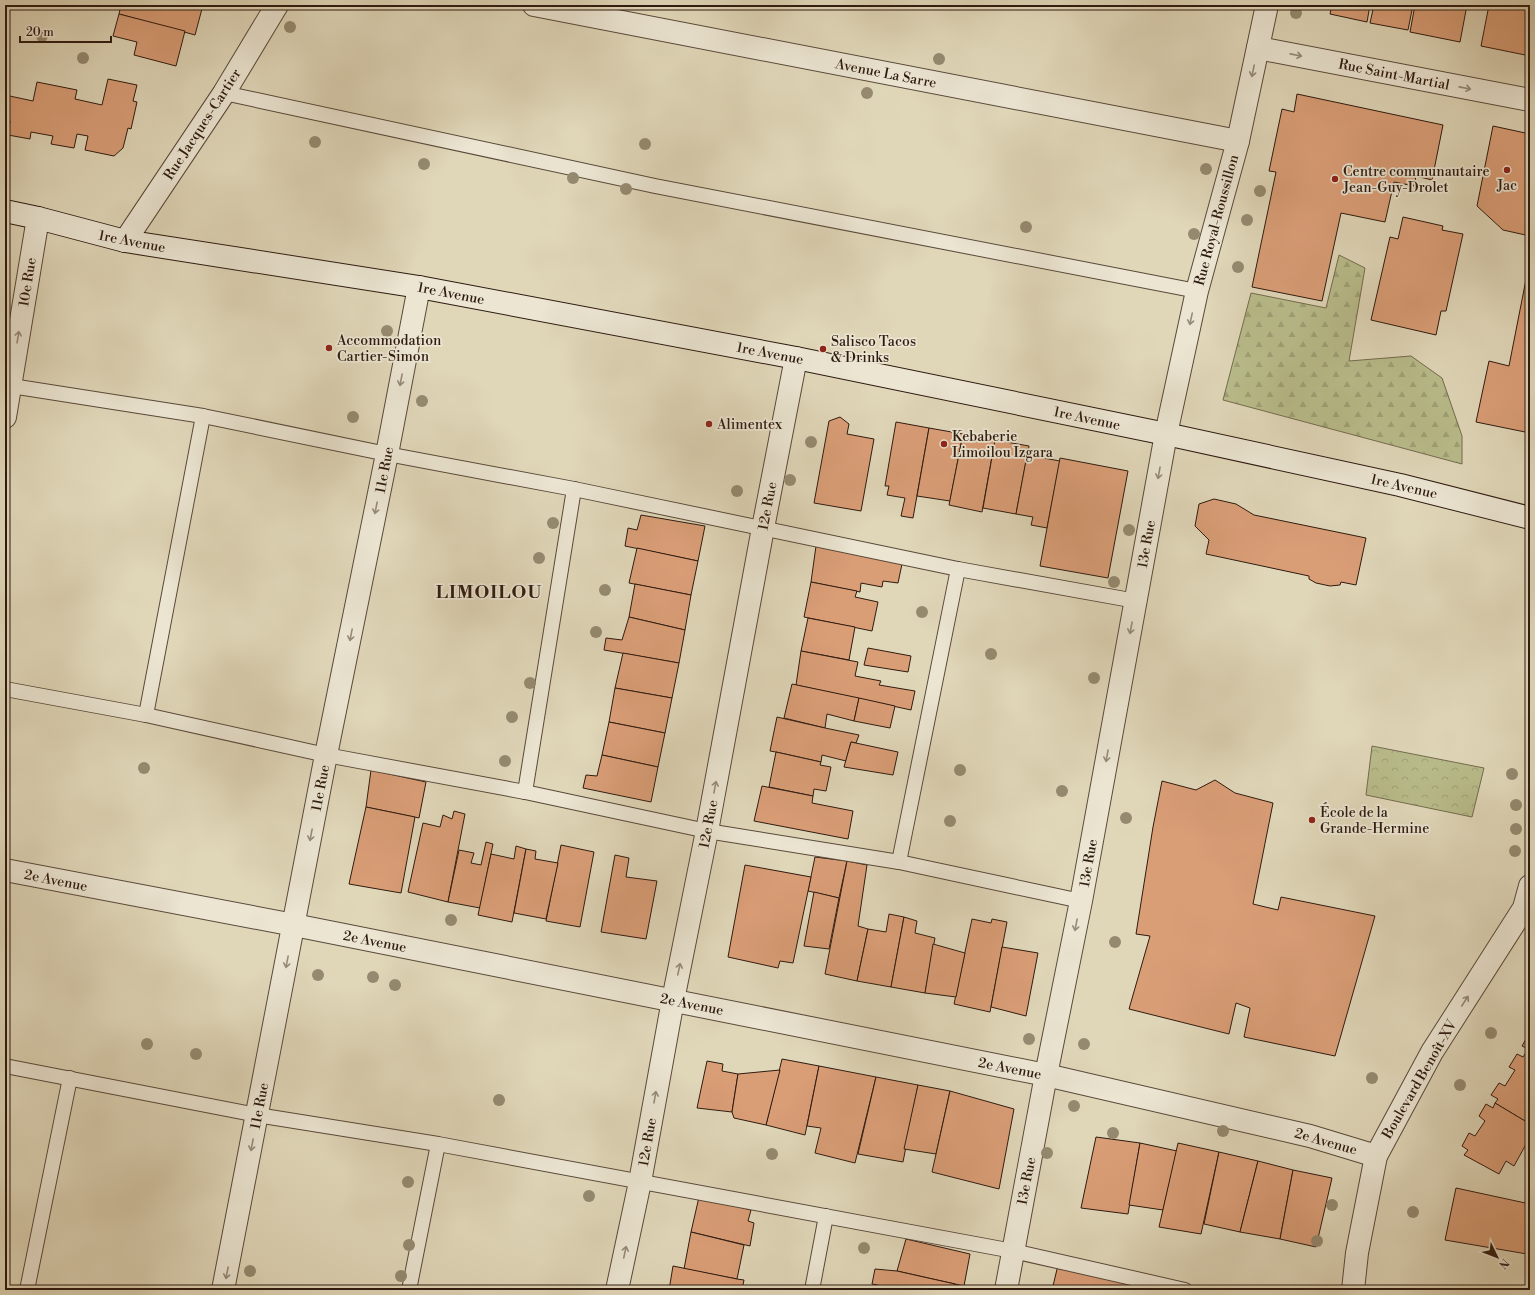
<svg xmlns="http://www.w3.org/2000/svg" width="1535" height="1295" viewBox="0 0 1535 1295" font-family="'Libre Bodoni',serif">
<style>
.forest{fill:url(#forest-firs);stroke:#746b4e}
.park{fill:url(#park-crowns);stroke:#746b4e}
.building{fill:#da9e77;stroke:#2e1a10}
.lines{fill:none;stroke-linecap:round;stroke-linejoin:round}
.lane-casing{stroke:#5a493a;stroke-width:16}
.street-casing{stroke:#5a493a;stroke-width:24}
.secondary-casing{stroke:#2e1a10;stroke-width:24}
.lane{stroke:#ebe5d2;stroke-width:14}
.street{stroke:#ebe5d2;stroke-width:22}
.secondary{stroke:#ebe5d2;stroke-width:22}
.tree{fill:#958a70}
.oneway{stroke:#968a7b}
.poi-dot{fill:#8f2418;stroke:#ebe5d2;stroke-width:1.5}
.labels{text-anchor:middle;stroke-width:3.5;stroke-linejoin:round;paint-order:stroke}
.street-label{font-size:14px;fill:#2e1a10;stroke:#ebe5d2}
.poi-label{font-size:14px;fill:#2e1a10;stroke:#ebe5d2;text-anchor:start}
.district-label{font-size:18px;font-weight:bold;letter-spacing:1px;fill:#2e1a10;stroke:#ebe5d2}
</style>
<defs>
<pattern id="forest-firs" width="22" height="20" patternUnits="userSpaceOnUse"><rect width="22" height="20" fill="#b9bc8b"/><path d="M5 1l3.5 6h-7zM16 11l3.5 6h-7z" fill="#9fa177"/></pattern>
<pattern id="park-crowns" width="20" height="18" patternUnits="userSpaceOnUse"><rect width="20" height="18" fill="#b9bc8b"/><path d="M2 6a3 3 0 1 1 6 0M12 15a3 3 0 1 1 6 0" fill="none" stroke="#9fa177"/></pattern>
</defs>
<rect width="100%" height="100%" fill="#e0d7b9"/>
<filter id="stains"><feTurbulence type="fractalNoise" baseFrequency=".005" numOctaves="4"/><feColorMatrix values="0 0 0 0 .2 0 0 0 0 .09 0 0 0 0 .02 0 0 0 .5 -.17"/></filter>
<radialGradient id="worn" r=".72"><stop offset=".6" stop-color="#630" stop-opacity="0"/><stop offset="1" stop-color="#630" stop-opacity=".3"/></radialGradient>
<path class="forest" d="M1339,255l26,13 -16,93 62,-5 31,22 20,58v28l-239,-64 28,-107 75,15z"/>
<path class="park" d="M1372,746l112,22 -12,49 -106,-22z"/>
<g class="building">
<path d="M121,5h82l-8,30 -76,-21z"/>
<path d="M1332,5h38l-3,17 -37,-8z"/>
<path d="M1374,5h39l-5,25 -38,-7z"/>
<path d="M1415,5h52l-7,37 -50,-10z"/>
<path d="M1489,5h41v51l-49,-10z"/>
<path d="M119,14l66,17 -9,35 -42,-11 3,-13 -24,-6z"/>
<path d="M108,79l29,6 -4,16 4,1 -6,27 -3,-1 -5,20 -9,8 -29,-6 3,-14 -11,-2 -3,14 -23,-4 2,-8 -22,-4 -1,7 -22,-4 2,-14 -5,-1v-25l28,6 4,-19 40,8 -2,9 27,6z"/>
<path d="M1297,94l146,31 -11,55 -16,-4 -2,10 -20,-4 -9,40 -44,-9 -19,88 -70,-14 24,-115 -7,-1 13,-62 12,3z"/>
<path d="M1493,126l37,8v102l-27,-6 -26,-24z"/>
<path d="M1403,217l40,9 -1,4 21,4 -17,77h-5l-5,24 -65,-15 19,-83 8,2z"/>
<path d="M1530,259v174l-54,-11 13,-61 20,5z"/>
<path d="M840,417l9,7 -2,10 27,5 -13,72 -47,-8 15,-82z"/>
<path d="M896,422l33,6 -16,90 -12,-2 4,-18 -18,-3 2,-9h-4z"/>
<path d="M929,428l34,6 -13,67 -33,-5z"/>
<path d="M963,434l32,6 -13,72 -33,-7z"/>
<path d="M995,440l34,6 -13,68 -33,-6z"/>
<path d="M1027,455l33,6 -13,67 -16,-3 2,-8 -17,-3z"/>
<path d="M1060,458l68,13 -20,107 -68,-12z"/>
<path d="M1214,499l22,5 18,11 112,23 -10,47 -15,-3 -1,3 -10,1 -14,-3 -7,-4v-3l-103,-22 3,-14 -14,-14 4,-22z"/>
<path d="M641,515l64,11 -7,35 -73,-15 3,-18 9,2z"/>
<path d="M816,546l86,18 -4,19 -15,-2 -1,6 -21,-4 -1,9 -49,-10z"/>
<path d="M637,548l61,13 -7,34 -62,-12z"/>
<path d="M811,582l46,9 -2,6 23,5 -6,29 -68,-14z"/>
<path d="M635,584l56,11 -6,35 -56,-13z"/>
<path d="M629,617l56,13 -6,33 -75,-13 2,-12 16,2z"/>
<path d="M808,618l47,9 -6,33 -48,-9z"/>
<path d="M868,648l43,8 -3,16 -44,-7z"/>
<path d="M801,651l57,11 -3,14 26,5 -2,4 36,6 -4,19 -115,-25z"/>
<path d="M623,653l56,10 -7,35 -57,-10z"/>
<path d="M792,684l67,14 -5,23 -27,-7 -2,14 -41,-10z"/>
<path d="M615,688l57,10 -7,35 -56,-11z"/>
<path d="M859,698l36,8 -5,22 -36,-7z"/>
<path d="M777,717l48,11 34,7 -3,8 -5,-1 -5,19 -24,-6 -1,7 -45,-10 -6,-1z"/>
<path d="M609,722l56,11 -7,34 -56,-12z"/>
<path d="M851,742l47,10 -5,23 -49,-8z"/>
<path d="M776,752l45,10 -1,3 11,2 -5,24 -12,-2 -1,7 -44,-9z"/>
<path d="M602,755l56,12 -7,35 -68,-14 3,-13 11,1z"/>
<path d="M371,770l55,12 -7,36 -53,-11z"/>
<path d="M1215,780l20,13 38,10 -20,101 25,6 3,-13 94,19 -40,140 -91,-19 6,-29 -14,-5 -7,31 -100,-25 21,-73 -14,-2 17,-107 9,-46 34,9z"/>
<path d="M762,786l51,10 -1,7 41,8 -5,28 -94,-18z"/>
<path d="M366,807l49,10 -14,76 -52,-9z"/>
<path d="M454,811l11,3 -17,88 -40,-10 15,-69 17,4 3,-12 9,4z"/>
<path d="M486,842l7,2 -13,64 -32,-6 11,-52 15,3 -3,10 10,2z"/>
<path d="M561,845l33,7 -14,75 -34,-6z"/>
<path d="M516,846l10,3 -14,73 -34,-7 13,-61 23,5z"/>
<path d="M526,849l10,2 -1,8 23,4 -12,56 -32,-6z"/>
<path d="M615,855l14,3 -3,19 31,4 -11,58 -45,-7z"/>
<path d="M815,857l32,4 -8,37 -31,-7z"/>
<path d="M847,861l20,4 -9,61 10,3 -11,52 -32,-7z"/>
<path d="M745,865l66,12 -18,86 -13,-2 -2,7 -50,-11z"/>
<path d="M814,892l25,6 -10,51 -25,-3z"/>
<path d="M889,914l15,3 -13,70 -34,-6 11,-52 18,3z"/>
<path d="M904,917l13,4 -2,12 20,5 -10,55 -34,-6z"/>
<path d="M972,919l19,4 1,-4 15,3 -17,90 -36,-8z"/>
<path d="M933,944l32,9 -9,44 -31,-4z"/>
<path d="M1002,947l36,6 -12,63 -35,-9z"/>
<path d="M1530,1032v25l-5,-3 3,-5 -6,-3z"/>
<path d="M1517,1054l6,3 2,-3 5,3v67l-35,-21 3,-4 -7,-4 8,-12 6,3 10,-16 -6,-3z"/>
<path d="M782,1059l37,7 -14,69 -39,-10z"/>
<path d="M707,1061l16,3 -1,7 16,3 -6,38 -35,-4z"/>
<path d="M819,1066l57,11 -21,86 -40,-10 6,-25 -14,-2z"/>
<path d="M780,1070l-14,55 -32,-7 -2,-6 6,-38z"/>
<path d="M876,1077l42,8 -15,77 -45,-8z"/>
<path d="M918,1085l32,6 -14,63 -32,-5z"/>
<path d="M950,1091l64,18 -15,80 -67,-17z"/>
<path d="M1495,1103l35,21v13l-16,29 -8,-5 -7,13 -35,-19 4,-5 -6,-4 7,-13 6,3 10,-15 -6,-5 7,-12 7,4z"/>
<path d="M1096,1137l44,6 -12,71 -47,-6z"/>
<path d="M1140,1143l37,8 -14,59 -34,-5z"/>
<path d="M1178,1143l41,9 -18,82 -42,-7z"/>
<path d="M1219,1152l39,9 -18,71 -36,-8z"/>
<path d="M1258,1161l35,9 -13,69 -40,-7z"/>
<path d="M1293,1170l39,8 -16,69 -36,-8z"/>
<path d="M1456,1188l74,16v35l-3,15 -82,-14z"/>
<path d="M699,1197l52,13 -3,11 6,2 -4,23 -59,-14z"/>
<path d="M691,1232l53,13 -7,34 -53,-10z"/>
<path d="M906,1239l64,15 -6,32 -67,-15z"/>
<path d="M1059,1261l89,20 -2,9h-94z"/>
<path d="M673,1266l64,13 7,1 -2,10h-73z"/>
<path d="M875,1269l22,2 58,13 -1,6h-68l1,-3 -15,-3z"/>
</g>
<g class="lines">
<g class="lane-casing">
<g id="lane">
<path d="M224,93l431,93 542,105"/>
<path d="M5,385l198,31 184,38 187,35 384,80 178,32"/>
<path d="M5,689l141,26 180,40 199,37 182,39 192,31 182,39"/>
<path d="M146,715l57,-299"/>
<path d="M525,792l49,-303"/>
<path d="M899,862l59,-293"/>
<path d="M5,1066l252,49 181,29 575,107 172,39"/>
<path d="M27,1290l43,-212"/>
<path d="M409,1290l29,-146"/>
<path d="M812,1290l14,-74"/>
</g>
</g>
<g class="street-casing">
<g id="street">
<path d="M534,5l704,136"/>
<path d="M1258,48l272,52"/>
<path d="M125,241l99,-148 53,-88"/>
<path d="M5,417l33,-199"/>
<path d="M5,870l289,55 752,150 264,61 66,20"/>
<path d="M223,1290l103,-535 61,-301 32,-167"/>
<path d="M617,1290l23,-108 33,-182 34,-169 56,-303 33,-170"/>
<path d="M1006,1290l40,-215 35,-174 85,-467 31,-143 41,-150 29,-136"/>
<path d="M1353,1290l4,-37 19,-97 56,-104 92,-144 6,-22"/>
</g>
</g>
<g class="secondary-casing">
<path id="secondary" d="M5,211l33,7 87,23 294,46 377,71 370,76 234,51 130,33"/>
</g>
<use href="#lane" class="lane"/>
<use href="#street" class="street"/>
<use href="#secondary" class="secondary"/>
</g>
<g class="tree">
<circle cx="1296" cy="13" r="6"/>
<circle cx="290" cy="27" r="6"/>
<circle cx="42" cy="36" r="6"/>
<circle cx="83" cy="58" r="6"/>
<circle cx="939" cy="59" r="6"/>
<circle cx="867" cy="93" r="6"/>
<circle cx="315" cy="142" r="6"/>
<circle cx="645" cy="144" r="6"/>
<circle cx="424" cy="164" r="6"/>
<circle cx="1206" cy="169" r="6"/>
<circle cx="573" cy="178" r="6"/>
<circle cx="626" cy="189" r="6"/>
<circle cx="1260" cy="191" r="6"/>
<circle cx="1247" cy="220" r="6"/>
<circle cx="1026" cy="227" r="6"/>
<circle cx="1194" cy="234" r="6"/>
<circle cx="1238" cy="267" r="6"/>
<circle cx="387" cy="331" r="6"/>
<circle cx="422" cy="401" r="6"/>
<circle cx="353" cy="417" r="6"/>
<circle cx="811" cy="442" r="6"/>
<circle cx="790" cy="480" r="6"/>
<circle cx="737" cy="491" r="6"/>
<circle cx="553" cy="523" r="6"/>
<circle cx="1129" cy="530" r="6"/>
<circle cx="539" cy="558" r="6"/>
<circle cx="1114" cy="582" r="6"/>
<circle cx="605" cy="590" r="6"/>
<circle cx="922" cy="612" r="6"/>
<circle cx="596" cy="632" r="6"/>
<circle cx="991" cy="654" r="6"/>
<circle cx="1094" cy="678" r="6"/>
<circle cx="530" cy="683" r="6"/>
<circle cx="512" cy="717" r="6"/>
<circle cx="505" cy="761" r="6"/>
<circle cx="144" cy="768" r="6"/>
<circle cx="960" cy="770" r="6"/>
<circle cx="1512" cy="774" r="6"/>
<circle cx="1062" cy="791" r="6"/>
<circle cx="1516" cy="805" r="6"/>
<circle cx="1126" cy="818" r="6"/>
<circle cx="950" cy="821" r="6"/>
<circle cx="1516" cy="829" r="6"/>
<circle cx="1515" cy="851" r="6"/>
<circle cx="451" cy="920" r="6"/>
<circle cx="1115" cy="942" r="6"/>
<circle cx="318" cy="975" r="6"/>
<circle cx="373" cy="977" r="6"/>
<circle cx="395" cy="985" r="6"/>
<circle cx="1491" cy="1033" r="6"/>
<circle cx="1029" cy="1039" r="6"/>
<circle cx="147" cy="1044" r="6"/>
<circle cx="1084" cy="1044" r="6"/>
<circle cx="196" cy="1054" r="6"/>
<circle cx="1372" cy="1078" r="6"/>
<circle cx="1460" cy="1085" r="6"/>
<circle cx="499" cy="1100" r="6"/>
<circle cx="1074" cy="1106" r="6"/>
<circle cx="1223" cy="1131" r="6"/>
<circle cx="1113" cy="1133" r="6"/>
<circle cx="1047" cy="1153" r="6"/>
<circle cx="772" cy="1154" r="6"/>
<circle cx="408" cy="1182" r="6"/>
<circle cx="589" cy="1196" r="6"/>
<circle cx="1332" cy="1205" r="6"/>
<circle cx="1413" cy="1212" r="6"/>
<circle cx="1317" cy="1241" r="6"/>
<circle cx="409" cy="1245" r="6"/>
<circle cx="864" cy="1248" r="6"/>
<circle cx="250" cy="1271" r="6"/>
<circle cx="401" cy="1276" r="6"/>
</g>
<defs><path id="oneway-shaft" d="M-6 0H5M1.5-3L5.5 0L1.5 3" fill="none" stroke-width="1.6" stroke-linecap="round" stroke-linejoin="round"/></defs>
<g class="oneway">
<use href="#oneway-shaft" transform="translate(1296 55) rotate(11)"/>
<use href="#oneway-shaft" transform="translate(1253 71) rotate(102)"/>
<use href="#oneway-shaft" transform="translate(1465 88) rotate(11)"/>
<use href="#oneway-shaft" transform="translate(1191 319) rotate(102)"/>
<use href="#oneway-shaft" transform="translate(18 337) rotate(-81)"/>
<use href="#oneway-shaft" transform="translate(401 380) rotate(101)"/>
<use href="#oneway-shaft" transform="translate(1159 473) rotate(100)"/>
<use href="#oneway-shaft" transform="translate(376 508) rotate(101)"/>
<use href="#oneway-shaft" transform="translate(1131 628) rotate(101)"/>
<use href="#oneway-shaft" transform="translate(351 635) rotate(101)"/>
<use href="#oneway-shaft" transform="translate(1107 756) rotate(100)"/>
<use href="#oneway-shaft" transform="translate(715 787) rotate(-80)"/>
<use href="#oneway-shaft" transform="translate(311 835) rotate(101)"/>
<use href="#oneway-shaft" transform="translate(1076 925) rotate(101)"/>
<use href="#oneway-shaft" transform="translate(287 962) rotate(101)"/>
<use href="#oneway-shaft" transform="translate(679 969) rotate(-78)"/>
<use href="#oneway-shaft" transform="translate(1465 1001) rotate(-57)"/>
<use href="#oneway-shaft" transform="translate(655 1097) rotate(-80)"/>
<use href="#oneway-shaft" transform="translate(252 1145) rotate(101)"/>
<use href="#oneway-shaft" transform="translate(625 1252) rotate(-78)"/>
<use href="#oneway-shaft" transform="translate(227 1273) rotate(101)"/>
</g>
<g class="poi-dot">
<circle cx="1507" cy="170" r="4"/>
<circle cx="1335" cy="179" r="4"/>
<circle cx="329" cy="348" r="4"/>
<circle cx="823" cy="349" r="4"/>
<circle cx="709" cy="424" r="4"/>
<circle cx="944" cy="444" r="4"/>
<circle cx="1312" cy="820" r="4"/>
</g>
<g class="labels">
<g class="street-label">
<text transform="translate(886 73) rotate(11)" y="5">Avenue La Sarre</text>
<text transform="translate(1394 74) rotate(11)" y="5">Rue Saint-Martial</text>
<text transform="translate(202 124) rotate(-57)" y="5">Rue Jacques-Cartier</text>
<text transform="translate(1216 220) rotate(-75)" y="5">Rue Royal-Roussillon</text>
<text transform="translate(132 241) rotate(11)" y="5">1re Avenue</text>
<text transform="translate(27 282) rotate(-81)" y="5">10e Rue</text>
<text transform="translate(451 293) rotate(11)" y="5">1re Avenue</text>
<text transform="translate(770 353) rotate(11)" y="5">1re Avenue</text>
<text transform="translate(1087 418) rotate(12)" y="5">1re Avenue</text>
<text transform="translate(384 470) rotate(-79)" y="5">11e Rue</text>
<text transform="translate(1404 486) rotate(13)" y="5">1re Avenue</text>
<text transform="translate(767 506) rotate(-79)" y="5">12e Rue</text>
<text transform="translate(1146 544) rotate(-80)" y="5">13e Rue</text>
<text transform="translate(320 788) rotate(-79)" y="5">11e Rue</text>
<text transform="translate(708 824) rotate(-79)" y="5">12e Rue</text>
<text transform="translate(1088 863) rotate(-80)" y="5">13e Rue</text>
<text transform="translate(56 880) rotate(11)" y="5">2e Avenue</text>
<text transform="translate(375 941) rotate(11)" y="5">2e Avenue</text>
<text transform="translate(692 1004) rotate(11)" y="5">2e Avenue</text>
<text transform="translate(1010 1068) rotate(11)" y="5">2e Avenue</text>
<text transform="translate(1419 1079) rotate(-60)" y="5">Boulevard Benoît-XV</text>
<text transform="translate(259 1106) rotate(-79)" y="5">11e Rue</text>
<text transform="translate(1326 1141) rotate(16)" y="5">2e Avenue</text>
<text transform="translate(647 1142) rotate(-80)" y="5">12e Rue</text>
<text transform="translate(1026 1181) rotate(-79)" y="5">13e Rue</text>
</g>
<g class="poi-label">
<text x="1343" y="176">Centre communautaire<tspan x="1343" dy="16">Jean-Guy-Drolet</tspan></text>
<text x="1507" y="190" text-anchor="middle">Jac</text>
<text x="337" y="345">Accommodation<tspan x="337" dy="16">Cartier-Simon</tspan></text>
<text x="831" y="346">Salisco Tacos<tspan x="831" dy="16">&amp; Drinks</tspan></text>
<text x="717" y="429">Alimentex</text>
<text x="952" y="441">Kebaberie<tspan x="952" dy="16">Limoilou Izgara</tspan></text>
<text x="1320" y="817">École de la<tspan x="1320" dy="16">Grande-Hermine</tspan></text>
</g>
<g class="district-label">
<text x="489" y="598">LIMOILOU</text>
</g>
</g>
<rect width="1535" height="1295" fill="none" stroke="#e0d7b9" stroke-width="20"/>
<rect x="6" y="6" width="1523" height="1283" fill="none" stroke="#2e1a10" stroke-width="2"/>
<rect x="10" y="10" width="1515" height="1275" fill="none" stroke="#2e1a10"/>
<g transform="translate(1497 1257) rotate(133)" stroke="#ebe5d2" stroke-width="3" paint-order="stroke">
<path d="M0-3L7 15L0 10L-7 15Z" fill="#2e1a10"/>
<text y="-6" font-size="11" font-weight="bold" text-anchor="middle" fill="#2e1a10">N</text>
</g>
<path d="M20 36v6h91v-6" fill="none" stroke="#2e1a10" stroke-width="2"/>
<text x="26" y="36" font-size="12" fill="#2e1a10" stroke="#ebe5d2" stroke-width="3" paint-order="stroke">20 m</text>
<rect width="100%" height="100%" filter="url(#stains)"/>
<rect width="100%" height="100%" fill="url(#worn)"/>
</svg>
